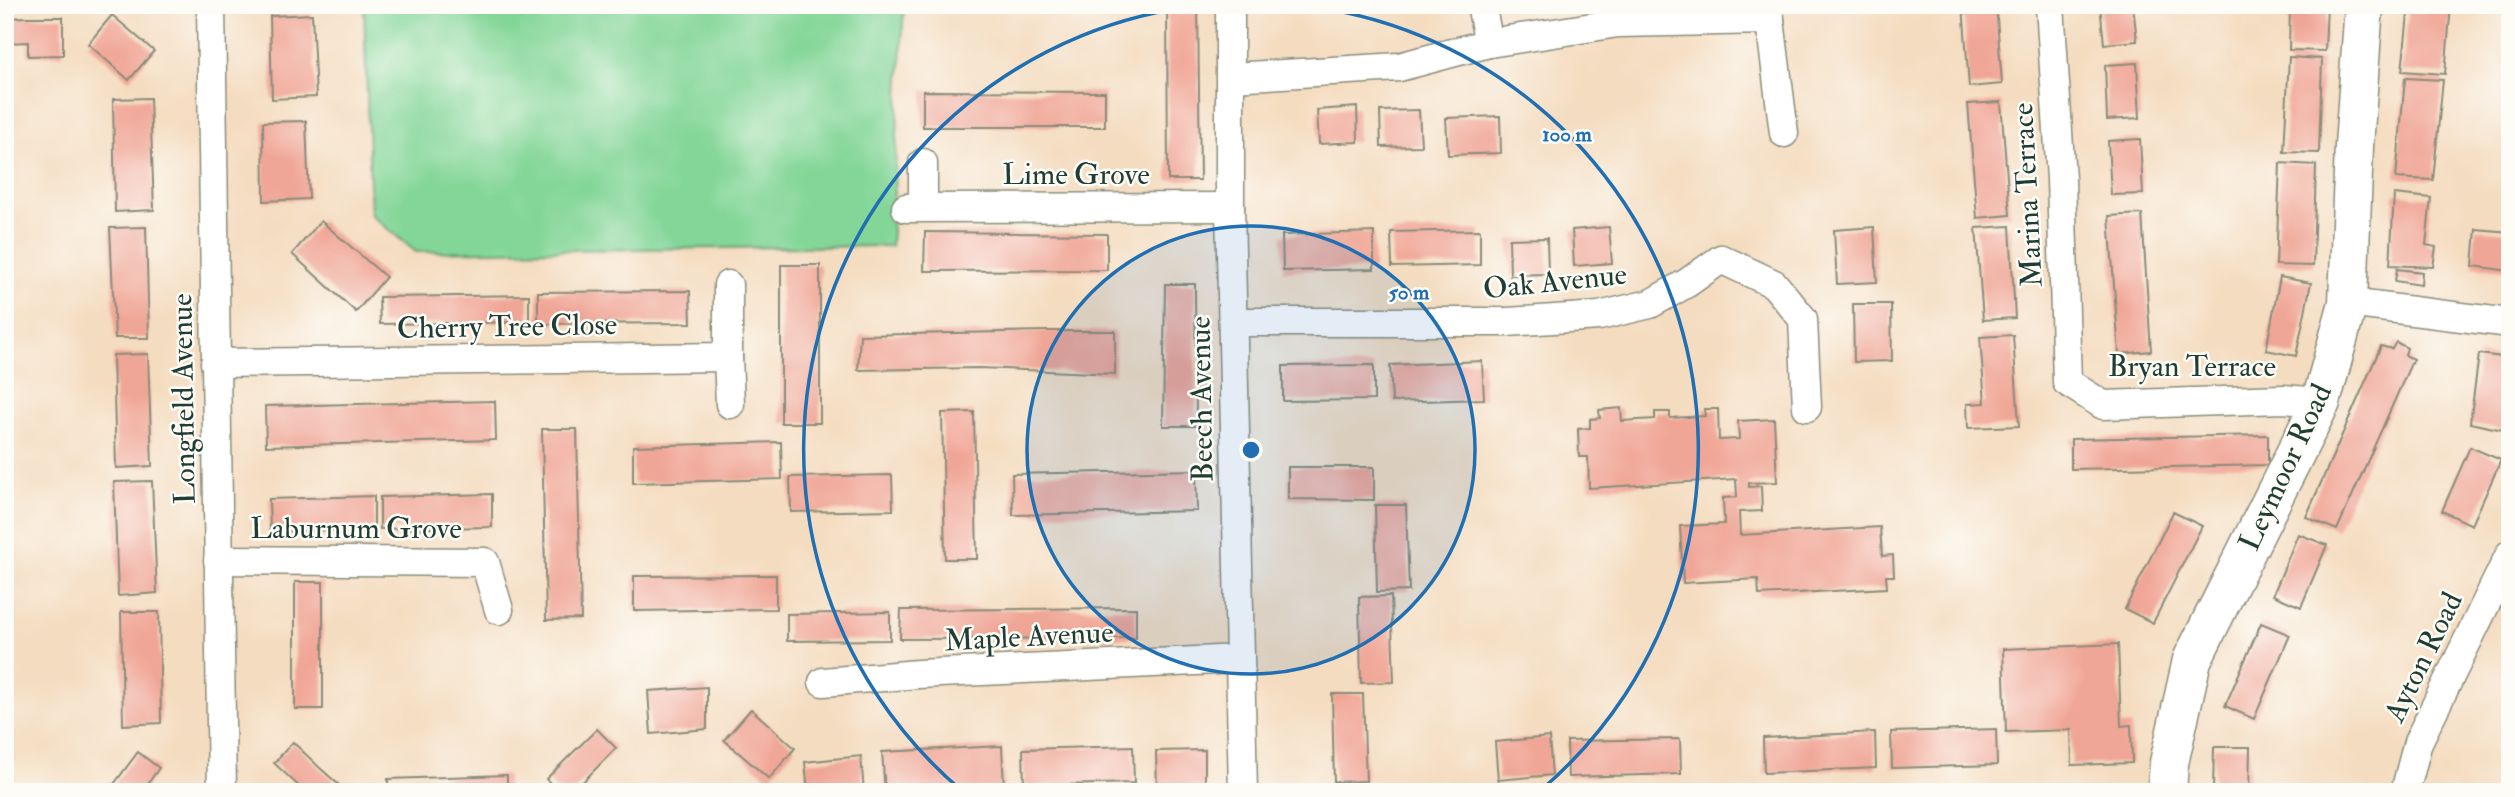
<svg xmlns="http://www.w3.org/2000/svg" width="2515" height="797" viewBox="0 0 2515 797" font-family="'IM FELL Double Pica',serif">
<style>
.green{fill:#83d698;stroke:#518a66;stroke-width:2}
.building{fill:#f0a696}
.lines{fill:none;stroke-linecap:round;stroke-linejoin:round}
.street-casing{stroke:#8a8c7a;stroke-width:31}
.secondary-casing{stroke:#8a8c7a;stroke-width:41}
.street{stroke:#fff;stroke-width:28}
.secondary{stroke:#fff;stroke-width:38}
.ring{fill:none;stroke:#1f6fb2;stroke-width:3.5}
.labels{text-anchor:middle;stroke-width:5;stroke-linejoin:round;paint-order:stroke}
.street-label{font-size:30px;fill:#1f3d34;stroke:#fdfcf7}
.centre{fill:#1f6fb2;stroke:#fdfcf7;stroke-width:3.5}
.ring-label{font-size:21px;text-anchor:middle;font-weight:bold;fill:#1f6fb2;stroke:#fdfcf7;stroke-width:5;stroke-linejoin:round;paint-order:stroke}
</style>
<rect width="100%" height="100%" fill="#fdfcf7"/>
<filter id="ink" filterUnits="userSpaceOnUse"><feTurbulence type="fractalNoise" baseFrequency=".0143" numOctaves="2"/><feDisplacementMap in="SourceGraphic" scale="14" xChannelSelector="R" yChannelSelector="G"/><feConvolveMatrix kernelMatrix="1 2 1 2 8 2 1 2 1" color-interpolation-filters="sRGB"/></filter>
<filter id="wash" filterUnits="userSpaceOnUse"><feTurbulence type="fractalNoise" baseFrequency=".00686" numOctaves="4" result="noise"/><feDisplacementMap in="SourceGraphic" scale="28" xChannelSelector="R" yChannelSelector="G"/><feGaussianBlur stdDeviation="1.57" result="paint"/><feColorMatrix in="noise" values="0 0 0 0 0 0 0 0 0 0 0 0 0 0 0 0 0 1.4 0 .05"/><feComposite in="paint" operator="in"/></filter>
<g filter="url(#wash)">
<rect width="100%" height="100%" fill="#f4dcc0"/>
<path class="green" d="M364,5h540l-13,241 -475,6 -45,-37z"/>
<g id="blocks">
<g class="building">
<path d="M1167,5h31l2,175h-32z"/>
<path d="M1963,5h33l6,79 -33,3z"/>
<path d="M2100,5h33l4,36 -33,3z"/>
<path d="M2290,5h37l-2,46 -36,-1z"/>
<path d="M2409,5h42l-6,69 -43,-3z"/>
<path d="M312,14l4,83 -44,2 -2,-83z"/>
<path d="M112,15l42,36 -25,29 -41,-36z"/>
<path d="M28,17h35v38l-35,1v-14l-23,1v-25z"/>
<path d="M2289,57l33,2 -3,94 -35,-1z"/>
<path d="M2137,63l3,55 -33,2 -2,-55z"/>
<path d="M2405,78l38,2 -10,100 -37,-2z"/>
<path d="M923,91l182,1v35h-182z"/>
<path d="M150,98l4,112 -39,2 -2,-113z"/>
<path d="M2001,102l9,113 -33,3 -9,-114z"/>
<path d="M1357,107l1,35 -39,2 -2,-34z"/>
<path d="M1419,110l2,36 -40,1 -1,-36z"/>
<path d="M1500,116l1,37 -53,2 -2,-37z"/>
<path d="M306,121l3,78 -45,2 -1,-79z"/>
<path d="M2140,139l3,55 -32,1 -3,-54z"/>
<path d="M2280,163l36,2 -3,101 -37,-1z"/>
<path d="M2394,194l37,4 -5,47 10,2 -3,20 -43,-2z"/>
<path d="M2142,214l9,137 -32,3 -10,-138z"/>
<path d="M321,221l65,56 -30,35 -64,-58z"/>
<path d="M2010,226l5,92 -32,2 -7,-92z"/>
<path d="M146,227l3,111h-34l-5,-110z"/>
<path d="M1609,227l3,36 -38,3 -2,-36z"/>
<path d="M1874,227l3,55 -40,2 -3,-54z"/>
<path d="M2476,229l34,3v39l-37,-5z"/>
<path d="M1480,230v35l-88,2 -1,-35z"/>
<path d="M925,232l182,2v36l-183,1z"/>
<path d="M1374,232v37l-91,2 -1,-36z"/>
<path d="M1547,238l1,36 -38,1 -1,-36z"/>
<rect x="781" y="265" width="39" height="158"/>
<path d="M2397,269l25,3 -1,13 -26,-4z"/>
<path d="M2280,277l31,6 -15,73 -30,-6z"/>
<path d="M1165,284h30l1,142h-33z"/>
<path d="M690,291l1,32 -153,1v-32z"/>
<path d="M529,295v27l-149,2 -1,-27z"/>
<path d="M1853,304h38l1,57 -38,1z"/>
<path d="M1047,331h68v43l-135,-6 -122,2 2,-35z"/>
<path d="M2013,335l6,91 -51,2 -1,-24 18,-1 -5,-66z"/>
<path d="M2396,342l11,6 -2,7 8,4 -76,171 -31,-13 75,-171 11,3z"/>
<path d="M148,354l4,112 -36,2 -3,-113z"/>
<path d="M2479,354l31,4v45l-7,27 -33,-7z"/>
<path d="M1482,361l2,38 -92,3 -2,-37z"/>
<path d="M1374,365v35l-91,1v-35z"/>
<path d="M495,401l1,39 -230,6 -1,-40z"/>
<path d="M1621,408l1,13 33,-2v-7h15v6l35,-2 -1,-7h14l1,31 20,-1 -1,-18 36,-2 3,63 -28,1v4l12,-1 1,25 -23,1 1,23 140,-8 2,29 11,-1 1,21h-8l1,12 -128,7 -1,-16 -75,4 -3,-57 44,-2 -1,-26 14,-1 -1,-18 -147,9 -1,-31h-9l-1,-28 12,-1v-9l10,-1 -1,-8z"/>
<path d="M974,412l3,147h-32l-3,-146z"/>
<path d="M542,429h35l4,190 -35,1z"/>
<path d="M2268,435v30l-197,4v-30z"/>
<path d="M781,442l1,37 -149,4v-37z"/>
<path d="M2470,447l31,13 -29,65 -30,-14z"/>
<path d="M1288,467h86v33l-86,-1z"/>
<path d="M1196,470l1,41 -184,4 -1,-41z"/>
<path d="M892,475l1,35 -102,2 -1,-35z"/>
<path d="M152,481l5,112 -39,3 -4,-114z"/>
<path d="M492,494v33l-112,2v-32z"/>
<path d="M374,496v33l-104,3 -1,-33z"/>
<path d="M1375,505h31l3,86 -32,1z"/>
<path d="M2173,512l29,14 -49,97 -28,-14z"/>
<path d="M2298,534l29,11 -26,62 -28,-12z"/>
<path d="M776,575v34l-142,2v-35z"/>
<rect x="295" y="582" width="28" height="127"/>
<path d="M1391,596l3,86 -33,1 -2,-86z"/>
<path d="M1136,608v30l-236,1 1,-29z"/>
<path d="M121,612h38l2,111 -38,2z"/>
<path d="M890,612v28l-103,1v-27z"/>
<path d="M2261,623l29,12 -36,84 -29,-13z"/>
<path d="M2118,644l3,82 10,-1 1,38 -60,2 -1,-35 -65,2 -3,-83z"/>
<path d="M707,687v42l-56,5 -3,-43z"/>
<path d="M1332,694h31l3,87 -32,1z"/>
<path d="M751,709l44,39 -26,31 -45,-39z"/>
<path d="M597,729l19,19 -43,44h-14l-13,-13z"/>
<path d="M1996,729l1,36 -105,3 -1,-36z"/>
<path d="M1875,732l1,36 -112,5 -1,-35z"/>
<path d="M1549,737l3,38 -54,5 -3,-38z"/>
<path d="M1680,739l1,35 -113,3 -1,-36z"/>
<path d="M293,742l27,26 27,24h-42l-31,-29z"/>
<path d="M1002,746l2,43 -119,3 -3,-40z"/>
<path d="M1133,746l1,37 -110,3 -1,-37z"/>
<path d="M2214,747h36l-1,45h-36z"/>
<path d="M1205,750v37l-48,1 -1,-37z"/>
<path d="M138,752l21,16 -17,24h-34z"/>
<path d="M861,756l3,36h-56l-3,-30z"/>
<path d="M507,775v17h-119v-13z"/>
</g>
</g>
</g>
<g filter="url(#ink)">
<use href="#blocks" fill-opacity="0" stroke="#8a8c7a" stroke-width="2"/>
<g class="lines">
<g class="street-casing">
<g id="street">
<path d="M211,5l11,787"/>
<path d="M1230,5v202l13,585"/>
<path d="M1481,5l8,38"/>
<path d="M2050,5l11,174 6,203 36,23 180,-6 38,3"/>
<path d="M1770,20l14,113"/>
<path d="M1232,77l167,-10 90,-24 129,-20 152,-3 -1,-15"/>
<path d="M923,207v-44"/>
<path d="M906,208l324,-1"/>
<path d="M2348,303l162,20"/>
<path d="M1233,322h274l92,-6 51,-12 37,-21 34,-24 53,25 29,35 4,88"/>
<path d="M728,357l2,47"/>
<path d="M215,363l513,-6v-72"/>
<path d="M218,560l267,2 14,48"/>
<path d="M823,682l95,-8 321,-15"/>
<path d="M2405,792l13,-50 92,-188"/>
</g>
</g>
<g class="secondary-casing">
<path id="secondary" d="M2167,792l2,-29 23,-103 129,-258 27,-99 6,-157 10,-141"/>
</g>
<use href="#street" class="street"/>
<use href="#secondary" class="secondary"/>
</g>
</g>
<circle cx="1251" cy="450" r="224" fill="#1f6fb2" fill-opacity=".12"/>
<g class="ring">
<circle cx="1251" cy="450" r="224"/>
<path d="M961 790A447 447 0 0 1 1204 5M1298 5A447 447 0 0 1 1541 790"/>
</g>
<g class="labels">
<g class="street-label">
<text x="1076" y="184">Lime Grove</text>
<text transform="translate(2027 195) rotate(-93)" y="10">Marina Terrace</text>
<text transform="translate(1555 281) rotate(-6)" y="10">Oak Avenue</text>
<text transform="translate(507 326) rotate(-1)" y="10">Cherry Tree Close</text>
<text x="2192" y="376">Bryan Terrace</text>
<text transform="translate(183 399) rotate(-91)" y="10">Longfield Avenue</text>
<text transform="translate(1201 399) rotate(-91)" y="10">Beech Avenue</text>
<text transform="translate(2285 467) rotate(-65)" y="10">Leymoor Road</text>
<text x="356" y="538">Laburnum Grove</text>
<text transform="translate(1029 636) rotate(-3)" y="10">Maple Avenue</text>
<text transform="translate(2423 657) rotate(-64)" y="10">Ayton Road</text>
</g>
</g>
<circle cx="1251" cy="450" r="10" class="centre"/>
<g class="ring-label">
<text x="1567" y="141">100 m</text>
<text x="1409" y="299">50 m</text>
</g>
<rect width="2515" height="797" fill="none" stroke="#fdfcf7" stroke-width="28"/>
</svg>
